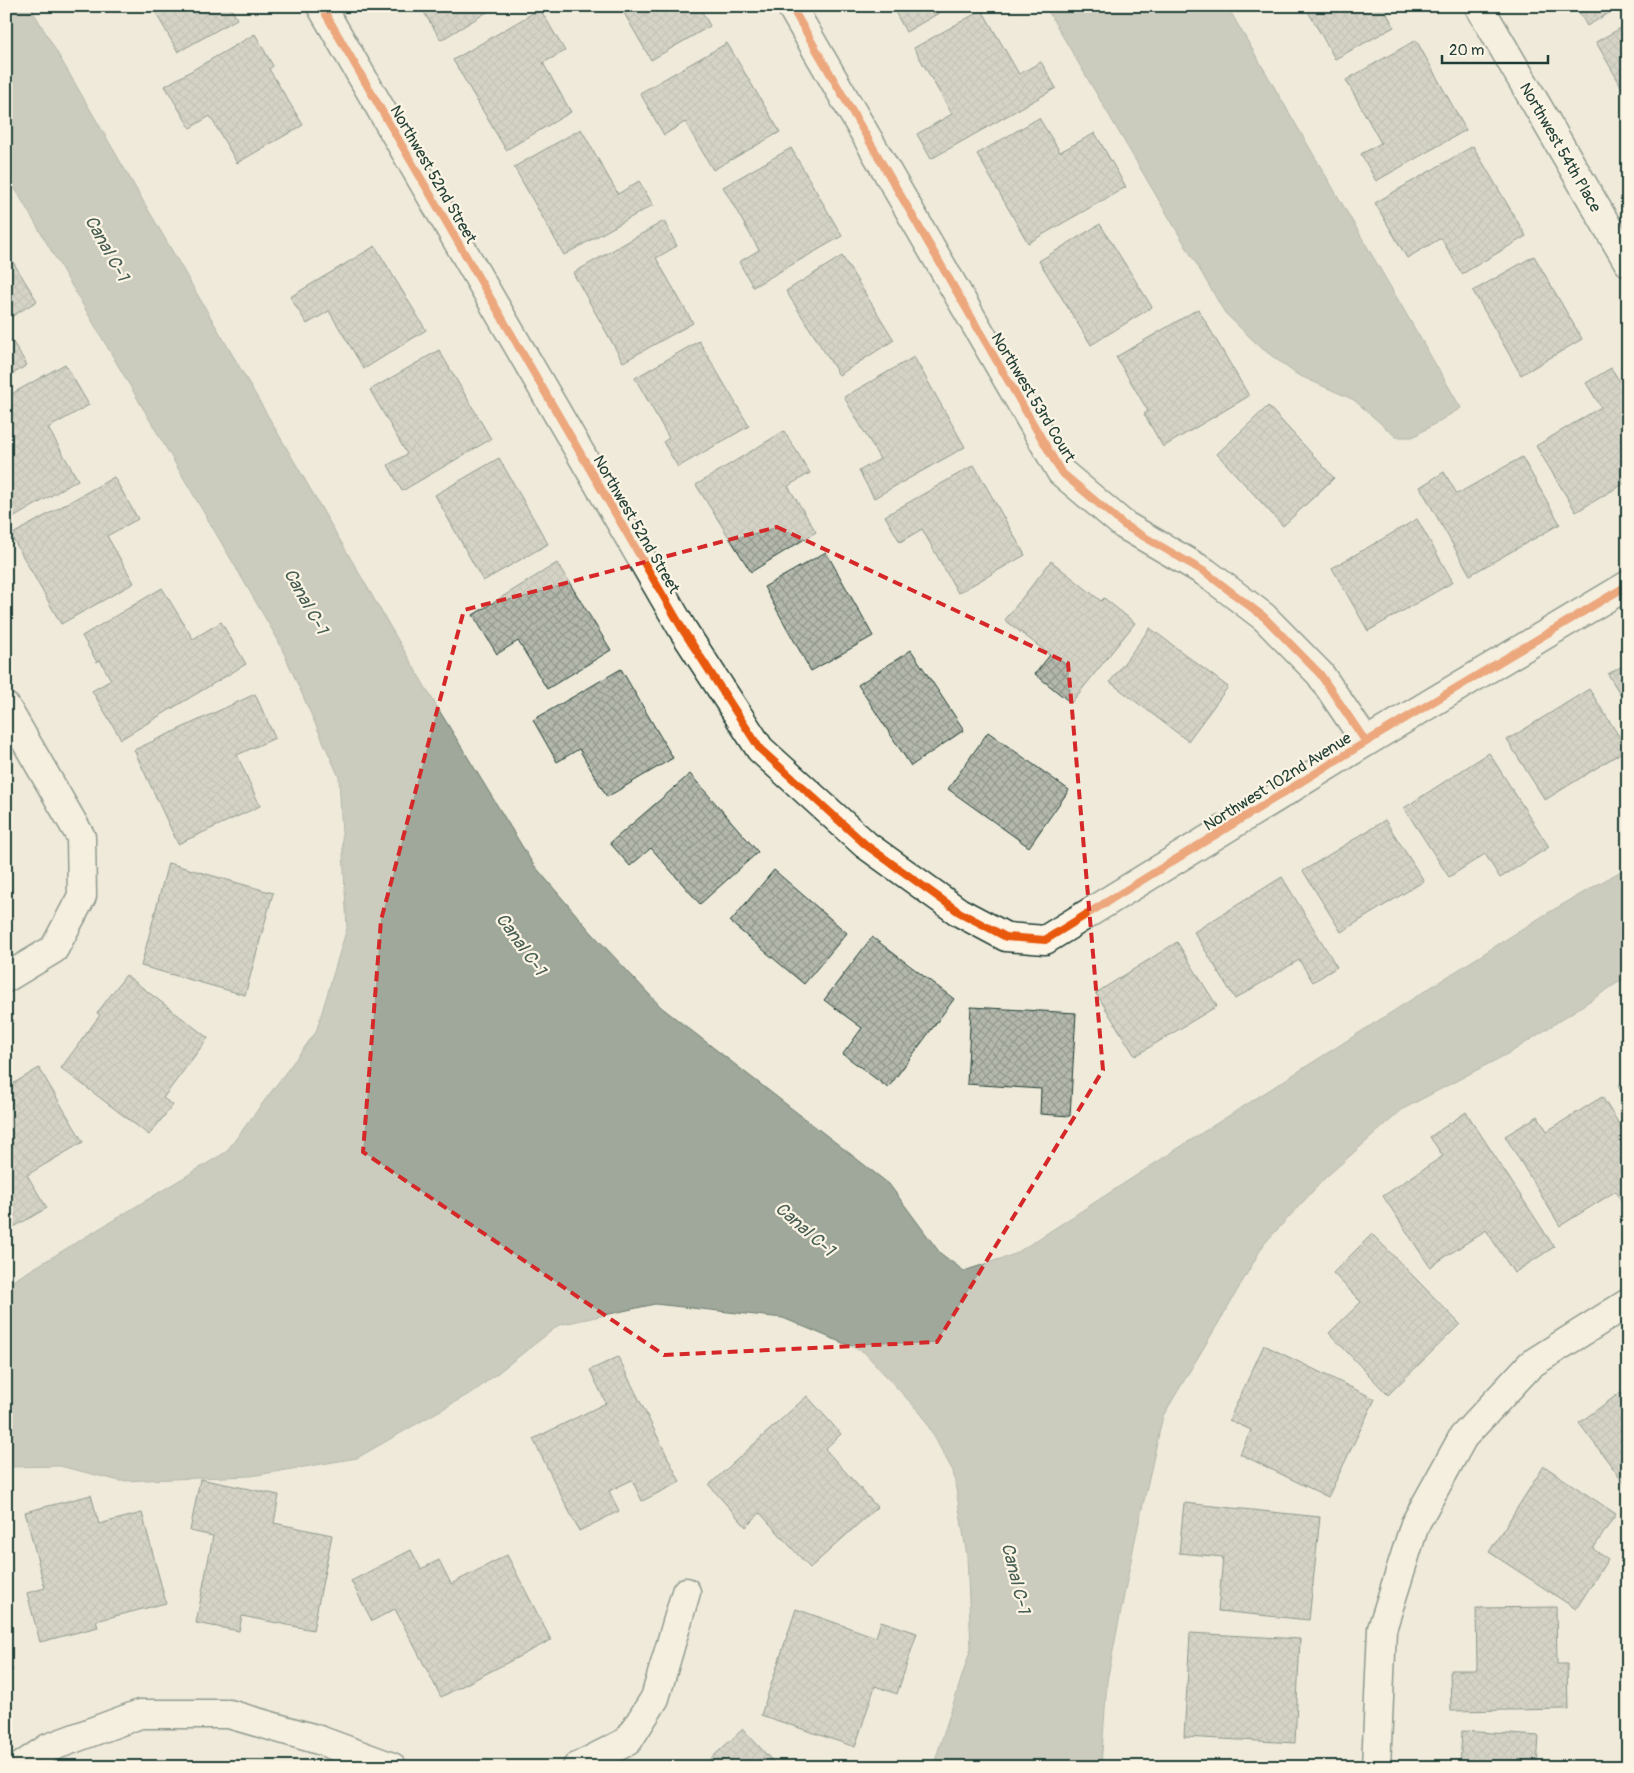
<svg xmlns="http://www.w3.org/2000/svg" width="1634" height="1773" viewBox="0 0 1634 1773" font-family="Pangolin,sans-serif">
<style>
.water{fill:#9fa89a;stroke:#6c7d71}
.building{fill:url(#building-cross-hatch);stroke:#1f3d34}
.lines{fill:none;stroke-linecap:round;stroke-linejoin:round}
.street-casing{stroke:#1f3d34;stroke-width:31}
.street{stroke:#fcf5e5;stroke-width:28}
.cycleway-casing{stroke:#fcf5e5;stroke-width:11}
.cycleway{stroke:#e8590c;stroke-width:8}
.marked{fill:none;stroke:#d62828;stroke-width:4;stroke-dasharray:10 6;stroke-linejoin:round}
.labels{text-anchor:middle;stroke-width:4.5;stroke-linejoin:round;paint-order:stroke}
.street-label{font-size:16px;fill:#1f3d34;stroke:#fcf5e5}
.water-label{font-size:18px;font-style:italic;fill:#455d53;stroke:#fcf5e5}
</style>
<defs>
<pattern id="building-cross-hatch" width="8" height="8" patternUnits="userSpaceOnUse" patternTransform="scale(1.25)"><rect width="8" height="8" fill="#b5b9ad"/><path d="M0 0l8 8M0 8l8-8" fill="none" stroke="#93988e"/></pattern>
</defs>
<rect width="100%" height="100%" fill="#efeada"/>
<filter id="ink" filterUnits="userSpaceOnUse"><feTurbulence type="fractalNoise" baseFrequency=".02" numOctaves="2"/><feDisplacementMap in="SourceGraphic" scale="10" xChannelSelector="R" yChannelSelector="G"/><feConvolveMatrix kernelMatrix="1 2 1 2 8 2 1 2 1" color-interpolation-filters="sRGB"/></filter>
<g filter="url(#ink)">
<g class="water">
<path d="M6,6h24l401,691 102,167 58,68 70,75 228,177 51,69 24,18 51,-17 196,-127 335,-213 82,-47v109l-115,75 -110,58 -78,69 -61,66 -42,73 -59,99 -28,124 -28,141 -6,86h-168l38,-119 -4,-92 -14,-85 -31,-56 -58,-63 -81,-34 -128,-14 -96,21 -83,65 -119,68 -106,18 -131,5 -60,-15 -54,1v-182l220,-133 90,-120 31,-104 -8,-151 -61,-137 -272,-467z"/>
<path d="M1045,6h182l234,402 -48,29h-17l-42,-37 -58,-26 -36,-27 -35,-34z"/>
</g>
<g class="building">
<path d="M152,6h78l7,13 -59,33z"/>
<path d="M420,6h77l-56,34z"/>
<path d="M620,6h79l11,20 -59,34z"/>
<path d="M892,6h59l-45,26z"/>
<path d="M1305,6h78l11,21 -59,32z"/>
<path d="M1576,6h45l-34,20z"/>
<path d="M540,9l25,42 -22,12 28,49 -65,38 -53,-90z"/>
<path d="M982,10l37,64 22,-12 15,26 -125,71 -14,-25 35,-20 -38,-66z"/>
<path d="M1628,24v74l-32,-56z"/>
<path d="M255,34l18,32 -4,3 34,56 -66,38 -27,-47 -20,12 -25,-42z"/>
<path d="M1416,40l50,90 -90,51 -15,-27 20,-11 -35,-63z"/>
<path d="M727,43l53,89 -67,38 -28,-48 -21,13 -24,-42z"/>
<path d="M1039,118l21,34 35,-19 31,54 -98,56 -51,-89z"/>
<path d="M581,129l37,65 21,-13 14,24 -89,50 -50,-88z"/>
<path d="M1473,146l53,90 -64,38 -21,-36 -34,20 -32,-55z"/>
<path d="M791,148l51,88 -89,51 -14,-25 20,-12 -36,-63z"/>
<path d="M664,221l13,25 -21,12 37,65 -70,39 -50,-89z"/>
<path d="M1100,224l52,83 -61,38 -52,-84z"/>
<path d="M375,246l51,84 -62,39 -35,-58 -22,13 -17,-27z"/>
<path d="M8,254l29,47 -31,19v-65z"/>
<path d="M842,256l52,84 -55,35 -53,-84z"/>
<path d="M1534,256l48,83 -61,36 -48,-84z"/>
<path d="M1198,309l51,87 -86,51 -19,-33 4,-3 -32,-54z"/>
<path d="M6,331l21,34 -21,13z"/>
<path d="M699,341l50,85 -71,41 -15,-25 6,-4 -34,-60z"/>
<path d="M439,350l52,89 -89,52 -14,-26 19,-11 -37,-64z"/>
<path d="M914,357l51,90 -91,51 -15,-27 21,-12 -36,-62z"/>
<path d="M65,364l24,41 -41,23 30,52 -72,42v-125z"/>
<path d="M1611,368l17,26v87l-52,31 -40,-66 65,-39 -15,-24z"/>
<path d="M1268,406l66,72 -51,48 -66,-72z"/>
<path d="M784,431l26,42 -22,13 28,46 -65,40 -55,-87z"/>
<path d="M1522,457l38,67 -90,51 -50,-88 24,-15 13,22z"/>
<path d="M499,458l49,86 -65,37 -48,-86z"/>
<path d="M974,465l51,90 -67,38 -36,-64 -22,13 -15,-26z"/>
<path d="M114,477l24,42 -31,17 27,47 -73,41 -50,-89z"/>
<path d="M1417,519l36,63 -85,49 -36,-63z"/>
<path d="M826,552l47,84 -62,35 -47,-84z"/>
<path d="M1051,561l50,40 3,-3 31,25 -64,80 -36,-29 15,-19 -45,-35z"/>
<path d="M557,563l54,87 -64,39 -29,-48 -21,13 -24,-39z"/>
<path d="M162,588l31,51 28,-17 25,42 -125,75 -29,-48 19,-11 -11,-20 -3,2 -15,-26z"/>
<path d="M1150,628l78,59 -40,54 -78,-59z"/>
<path d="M911,650l53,80 -53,36 -53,-81z"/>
<path d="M1628,663v44l-20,-33z"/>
<path d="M621,669l52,89 -66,39 -28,-48 -22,13 -24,-42z"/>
<path d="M1589,689l38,60 -82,51 -38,-60z"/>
<path d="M255,694l20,44 -38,17 23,51 -82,38 -44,-94z"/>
<path d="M988,732l81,58 -40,57 -81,-58z"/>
<path d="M1489,753l60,94 -49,31 -15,-24 -36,23 -45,-69z"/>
<path d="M690,774l68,78 -58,52 -49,-56 -21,18 -20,-23z"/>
<path d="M1385,820l39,61 -83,51 -38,-61z"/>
<path d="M168,863l105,30 -28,102 -104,-29z"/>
<path d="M774,870l73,63 -43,51 -74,-62z"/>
<path d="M1282,877l55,90 -24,15 -14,-22 -64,39 -41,-67z"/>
<path d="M6,882l6,9 -6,4z"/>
<path d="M872,937l82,62 -66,89 -45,-34 19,-26 -38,-28z"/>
<path d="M1177,942l40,64 -82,50 -39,-63z"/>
<path d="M126,975l82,63 -45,60 10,7 -24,30 -88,-67 39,-53 -3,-2z"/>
<path d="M971,1007l105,6 -6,103 -30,-2 1,-25 -74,-5z"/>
<path d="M39,1068l44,74 -56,33 20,33 -35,20 -6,-10v-130z"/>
<path d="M1628,1081v21l-10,-16z"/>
<path d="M1602,1097l26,41v63l-5,3 -7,-13 -56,35 -55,-90 33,-20 9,15z"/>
<path d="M1466,1112l88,135 -40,26 -28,-43 -56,37 -47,-71 60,-40 -13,-19z"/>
<path d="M1372,1234l88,90 -72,71 -59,-62 32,-31 -28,-29z"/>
<path d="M1264,1345l111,54 -47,98 -88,-43 11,-24 -22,-10z"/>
<path d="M618,1357l62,125 -38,19 -10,-21 -23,11 10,20 -40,20 -46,-92 73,-36 -16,-33z"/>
<path d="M1621,1392l7,10v86l-49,-65z"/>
<path d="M807,1396l34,38 -16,15 52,58 -67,61 -50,-55 -14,14 -37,-42z"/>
<path d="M1544,1466l72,48 -23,35 15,10 -32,50 -87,-57z"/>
<path d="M200,1479l79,16 -5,28 58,12 -19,95 -71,-14 -3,15 -43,-8 17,-87 -23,-5z"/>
<path d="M91,1495l8,29 43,-11 24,90 -70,18 2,6 -58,15 -13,-49 18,-5 -20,-76z"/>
<path d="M1184,1503l136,14 -11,103 -91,-9 5,-54 -44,-4z"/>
<path d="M411,1550l10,19 18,-9 12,24 56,-29 44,85 -110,57 -46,-88 -23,12 -21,-40z"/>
<path d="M1556,1607l1,57h10l1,45 -117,2 -1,-41h27l-1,-62z"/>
<path d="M796,1609l80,28 5,-16 36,12 -20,61 -22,-8 -20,61 -94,-32z"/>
<path d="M1190,1633l110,6 -5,104 -111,-6z"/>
<path d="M6,1660l7,10 -7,4z"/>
<path d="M743,1729l35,38h-69l-3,-4z"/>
<path d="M1462,1731l77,5 -2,31h-77z"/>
<path d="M1155,1761l145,2v4h-145z"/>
</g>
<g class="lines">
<g class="street-casing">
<g id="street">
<path d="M321,6l362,624 77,119 106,96 93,67 47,25 39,3 321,-198 262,-157"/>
<path d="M791,6l270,466 63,53 81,47 59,45 56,57 46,68"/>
<path d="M1479,6l149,256"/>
<path d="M6,707l75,130 1,59 -28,53 -48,29"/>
<path d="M20,1767l28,-19 92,-34h89l90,26 73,27"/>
<path d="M577,1767l51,-26 27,-43 31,-106"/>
<path d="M1376,1767l6,-138 33,-105 48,-87 68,-73 97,-61"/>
</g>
</g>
<use href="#street" class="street"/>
<g class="cycleway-casing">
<g id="cycleway">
<path d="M321,6l362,624 77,119 106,96 93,67 47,25 39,3 321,-198 262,-157"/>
<path d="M791,6l270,466 63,53 81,47 59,45 56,57 46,68"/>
</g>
</g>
<use href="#cycleway" class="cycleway"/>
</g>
</g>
<path d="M0 0H1634V1773H0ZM777,527l291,136 35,407 -166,272 -273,13 -301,-203 18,-232 83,-310z" fill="#efeada" fill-opacity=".55" fill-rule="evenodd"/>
<path class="marked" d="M777,527l291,136 35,407 -166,272 -273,13 -301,-203 18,-232 83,-310z"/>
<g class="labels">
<g class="street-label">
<text transform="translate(1561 147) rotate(60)" y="6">Northwest 54th Place</text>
<text transform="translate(434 174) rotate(60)" y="6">Northwest 52nd Street</text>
<text transform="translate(1034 397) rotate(59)" y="6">Northwest 53rd Court</text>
<text transform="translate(637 524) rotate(60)" y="6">Northwest 52nd Street</text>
<text transform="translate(1277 781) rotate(-32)" y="6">Northwest 102nd Avenue</text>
</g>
<g class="water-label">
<text transform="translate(107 248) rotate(61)" y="6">Canal C-1</text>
<text transform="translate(306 601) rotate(61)" y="6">Canal C-1</text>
<text transform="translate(521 944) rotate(54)" y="6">Canal C-1</text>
<text transform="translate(805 1229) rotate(41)" y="6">Canal C-1</text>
<text transform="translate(1016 1578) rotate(76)" y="6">Canal C-1</text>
</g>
</g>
<rect width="1634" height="1773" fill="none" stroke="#fcf5e5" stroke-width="25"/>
<rect x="12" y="12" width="1609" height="1748" fill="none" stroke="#1f3d34" stroke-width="2" filter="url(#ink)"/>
<path d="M1442 55v8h106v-8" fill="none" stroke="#1f3d34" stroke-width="2.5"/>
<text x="1449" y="55" font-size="15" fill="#1f3d34" stroke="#fcf5e5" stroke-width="4" paint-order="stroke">20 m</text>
</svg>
